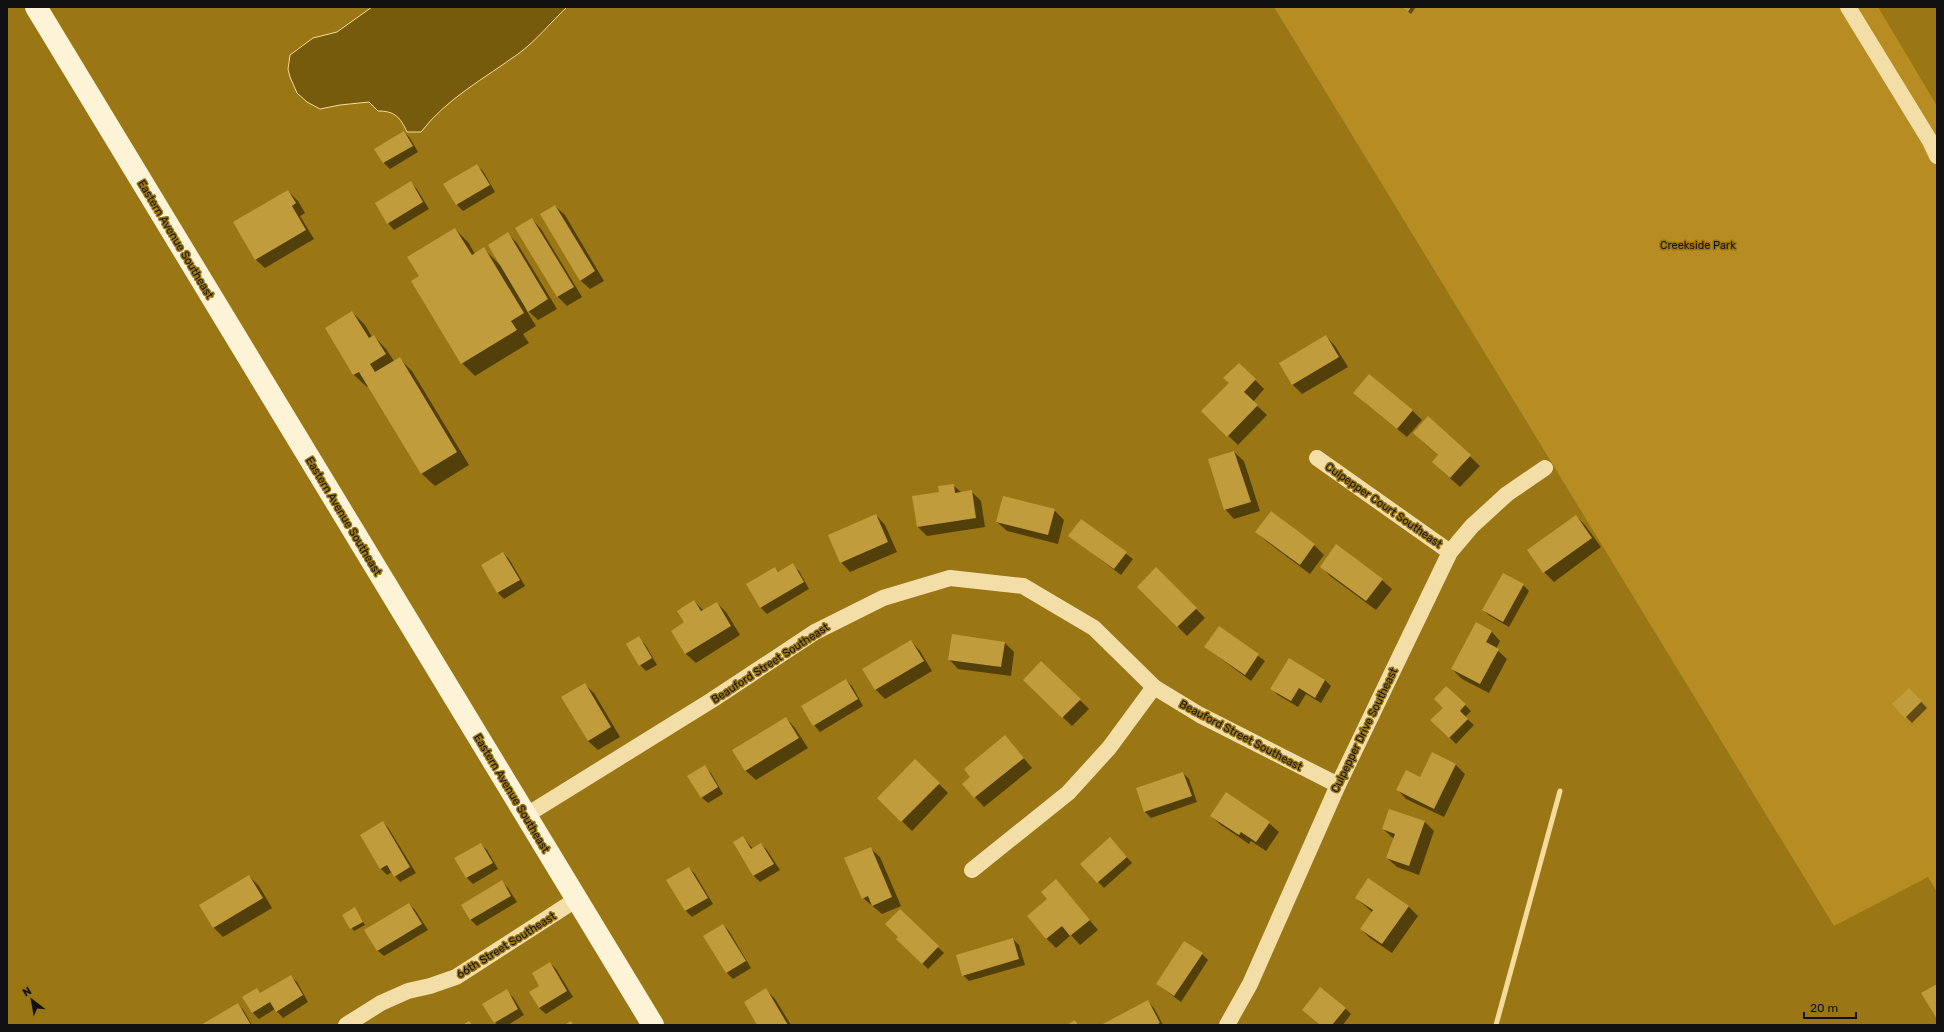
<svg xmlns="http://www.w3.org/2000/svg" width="1944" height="1032" viewBox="0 0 1944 1032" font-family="Rubik,sans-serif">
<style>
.green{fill:#b78d23}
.water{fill:#765b0c;stroke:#f6db9a}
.shadow{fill:#0007}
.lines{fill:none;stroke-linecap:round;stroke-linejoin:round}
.stream{stroke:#f6db9a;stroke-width:5}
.building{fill:#c19c3d}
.street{stroke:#f3dea8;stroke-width:16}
.secondary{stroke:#fdf3d7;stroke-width:22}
.labels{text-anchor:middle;stroke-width:3;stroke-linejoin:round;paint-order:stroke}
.street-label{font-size:11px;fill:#111;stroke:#9a7614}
.park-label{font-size:11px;fill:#111;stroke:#9a7614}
</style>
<rect width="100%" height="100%" fill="#9a7614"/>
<path class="green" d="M1274,7h604l59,99v786l-9,-15 -94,49z"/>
<path class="water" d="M372,7h195c-16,15 -31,34 -49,47 -33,24 -72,45 -97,78h-14c-7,-15 -12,-21 -29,-21l-9,-9 -29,3 -20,4 -13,-7 -10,-9 -7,-16 -2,-8 2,-14 23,-17 24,-6z"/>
<g class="shadow">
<path d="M1401,7h15l-5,7z"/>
<path d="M404,132l6,6 8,14 -28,17 -6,-6 -8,-14z"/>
<path d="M476,165l7,6 12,21 -32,19 -6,-6 -13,-21z"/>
<path d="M411,183l6,6 12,20 -35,21 -6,-7 -12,-20z"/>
<path d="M288,191l10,10 7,12 -5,3 14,23 -49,29 -10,-9z"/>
<path d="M555,206l10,9 39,66 -14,8 -10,-9z"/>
<path d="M532,219l9,10 41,68 -15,9 -9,-9 -41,-69z"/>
<path d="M455,229l13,13 7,12 9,-5 16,16 8,-31 9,9 40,66 -19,11 -13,-12 11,18 -13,8 6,9 -54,33 -13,-13 -42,-87z"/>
<path d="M352,312l13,13 7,12 2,-1 12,13 8,12 5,-3 13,13 57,94 -34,21 -13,-12 -53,-88 -2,1 -13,-12z"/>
<path d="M1326,336l9,10 13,21 -46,27 -9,-9 -13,-22z"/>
<path d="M1239,364l25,25 -11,13 14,13 -29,30 -35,-34 27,-28z"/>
<path d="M1364,402l48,8 10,10 -15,17z"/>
<path d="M1428,417l52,49 -20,21 -18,-16 -3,-15 -16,-14z"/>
<path d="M1234,452l10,9 16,50 -26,8 -9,-10z"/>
<path d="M953,485l9,8 9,-2 10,10 4,26 -58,9 -9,-9 22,-34z"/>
<path d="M1054,510l10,10 -6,24 -51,-13 -10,-9z"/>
<path d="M1271,513l43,32 10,10 -14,19 -44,-33 -9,-9z"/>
<path d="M876,515l9,10 12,27 -47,20 -9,-10z"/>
<path d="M1576,516l9,9 16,22 -47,35 -10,-10z"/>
<path d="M1081,520l52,39 -12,16 -51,-39z"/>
<path d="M503,553l6,6 16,27 -21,13 -6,-6 -16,-27z"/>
<path d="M792,565l7,6 10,18 -42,25 -6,-6 -14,-23 28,-17 4,4z"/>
<path d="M1321,566l61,14 10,9 -16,21 -46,-34z"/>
<path d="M1156,569l49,49 -18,18 -49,-49z"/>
<path d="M1523,585l6,6 -20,36 -19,-11 -7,-6z"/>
<path d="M694,601l9,9 14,-7 9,9 14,23 -44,28 -10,-9 -14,-23 13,-9z"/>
<path d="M1219,627l46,34 -14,20 -46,-34z"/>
<path d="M1491,631l9,10 -4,8 11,10 -18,34 -27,-14 -10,-10z"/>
<path d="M638,638l7,6 12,21 -11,6 -6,-6z"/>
<path d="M911,641l9,10 12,20 -47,28 -9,-9 -12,-20z"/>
<path d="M1005,643l9,9 -3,24 -53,-7 -9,-10z"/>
<path d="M1041,662l48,47 -17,17 -48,-46z"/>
<path d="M846,680l6,6 11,20 -43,26 -6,-7z"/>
<path d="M1325,680l6,6 -10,17 -15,-9 -8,13 -20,-12 -6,-6z"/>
<path d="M584,684l10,9 26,44 -22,13 -10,-9z"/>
<path d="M1909,689l18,19 -15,15 -19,-19z"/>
<path d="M1465,705l6,6 -6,6 9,8 -18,19 -24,-24z"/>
<path d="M786,718l9,10 13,20 -52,32 -10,-9 -12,-21z"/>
<path d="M1005,736l27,32 -48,39 -21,-23 8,-7z"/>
<path d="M1432,753l24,12 9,9 -21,43 -38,-18 -9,-10 23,-11z"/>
<path d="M915,760l33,33 -36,38 -34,-33z"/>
<path d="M704,767l7,6 12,21 -15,9 -7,-6z"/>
<path d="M1183,773l6,6 8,23 -46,16 -6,-6 -8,-23z"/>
<path d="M1211,816l58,7 10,9 -13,19 -15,-10 -2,3 -28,-19z"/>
<path d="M383,822l6,7 27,44 -16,9 -8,-10 -5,3 -6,-6 -20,-34z"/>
<path d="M1425,822l9,9 -15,44 -22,-8 -10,-9 7,-19 -11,-10z"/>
<path d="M743,837l10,12 8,-5 6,6 13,20 -20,12 -6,-6 -20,-34z"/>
<path d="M480,844l7,6 11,19 -25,15 -6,-6 -11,-19z"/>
<path d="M1116,845l16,18 -28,25 -23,-24z"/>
<path d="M870,848l10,9 21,49 -19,8 -19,-16z"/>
<path d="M689,868l6,6 18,30 -21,13 -6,-6 -18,-30z"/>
<path d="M249,876l10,10 13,22 -49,29 -9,-9 -13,-22z"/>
<path d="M1056,880l42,50 -18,15 -9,-10 -15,13 -10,-10 3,-39z"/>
<path d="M502,882l6,6 9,14 -40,24 -6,-6 -9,-15z"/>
<path d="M1356,898l52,8 10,10 -26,37 -22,-15 -9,-9 11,-17z"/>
<path d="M409,904l6,6 13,20 -44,26 -7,-6z"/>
<path d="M355,909l10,16 -11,6 -11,-16z"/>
<path d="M900,910l44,43 -16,16 -30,-30 1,-2z"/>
<path d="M723,925l6,6 22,37 -18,11 -6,-6z"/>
<path d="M1013,939l6,6 6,20 -56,16 -6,-6z"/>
<path d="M1202,954l6,6 -27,42 -24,-18z"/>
<path d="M550,963l6,6 17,28 -27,17 -7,-6 2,-21z"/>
<path d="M290,976l7,6 11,20 -25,16 -8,-9 -16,10 -6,-6 -9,-15 13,-8 4,4z"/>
<path d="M766,990l9,9 16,26h-32z"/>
<path d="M506,991l7,6 11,18 -16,10h-11l-13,-21z"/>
<path d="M1148,1002l6,6 9,17h-60z"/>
<path d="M238,1004l6,7 8,14h-49z"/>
<path d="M1345,1008l6,6 -8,11h-23l-17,-15z"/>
</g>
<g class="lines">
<path class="stream" d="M1496,1025l64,-234"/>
</g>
<g class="building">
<path d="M1401,7h10l-3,5z"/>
<path d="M404,131l9,15 -30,17 -9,-14z"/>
<path d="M477,164l13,21 -34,20 -13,-21z"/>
<path d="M411,181l12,21 -36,22 -12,-21z"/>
<path d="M288,190l8,13 -4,3 14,24 -51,30 -22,-38z"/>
<path d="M555,205l40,66 -15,10 -40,-67z"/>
<path d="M532,218l42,69 -17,10 -42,-69z"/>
<path d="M455,228l17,27 12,-8 40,66 -13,8 6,9 -56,34 -50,-83 8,-5 -12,-19z"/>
<path d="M508,232l40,67 -20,13 -40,-67z"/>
<path d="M352,311l17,27 5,-3 12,19 -16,10 5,8 25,-15 57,95 -36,22 -62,-102 -6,3 -28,-47z"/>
<path d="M1326,335l13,22 -47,28 -13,-22z"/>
<path d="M1239,363l17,16 -12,13 14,13 -31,32 -26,-26 28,-28 -6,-5z"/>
<path d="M1369,374l44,36 -16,19 -44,-36z"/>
<path d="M1428,416l43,39 -21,23 -18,-16 6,-7 -25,-22z"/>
<path d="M1234,451l17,51 -27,8 -16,-51z"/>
<path d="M954,484l1,9 17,-3 4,28 -59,9 -5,-31 27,-4 -1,-6z"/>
<path d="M1003,496l52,13 -7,26 -52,-13z"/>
<path d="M1271,511l44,33 -15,21 -45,-33z"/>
<path d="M876,514l12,28 -48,21 -12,-28z"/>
<path d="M1576,515l16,23 -49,35 -16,-23z"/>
<path d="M1081,519l46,33 -13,17 -46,-33z"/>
<path d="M1336,544l47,35 -17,22 -46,-34z"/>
<path d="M503,552l17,28 -23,13 -16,-28z"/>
<path d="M793,563l11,19 -44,26 -14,-24 29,-17 3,5z"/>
<path d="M1156,567l41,41 -20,19 -40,-40z"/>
<path d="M1503,573l21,11 -21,38 -21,-12z"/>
<path d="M694,600l7,11 16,-9 14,24 -46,28 -14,-23 13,-9 -7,-11z"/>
<path d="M1476,622l16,9 -6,11 13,7 -19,35 -29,-15z"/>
<path d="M1219,626l40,28 -14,21 -41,-28z"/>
<path d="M952,634l53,8 -4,25 -53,-7z"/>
<path d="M639,636l13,22 -13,8 -13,-22z"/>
<path d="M911,640l13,21 -49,29 -13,-21z"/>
<path d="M1289,658l36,22 -10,18 -16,-10 -8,13 -21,-12z"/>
<path d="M1041,661l40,38 -19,19 -39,-38z"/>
<path d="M846,679l12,20 -45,27 -12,-20z"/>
<path d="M585,683l26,44 -23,14 -27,-44z"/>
<path d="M1446,686l20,18 -6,7 8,8 -19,19 -19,-18 13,-12 -9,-9z"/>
<path d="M1909,688l13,13 -17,17 -13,-14z"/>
<path d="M786,717l13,21 -54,33 -13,-21z"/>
<path d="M1005,735l19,23 -50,40 -12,-14 8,-7 -6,-8z"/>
<path d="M1432,752l24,12 -22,45 -38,-19 10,-20 14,7z"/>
<path d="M915,759l25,24 -39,39 -24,-24z"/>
<path d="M705,765l13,22 -17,11 -14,-22z"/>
<path d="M1183,772l9,24 -48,16 -8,-24z"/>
<path d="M1226,792l44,30 -14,20 -15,-10 -2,3 -29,-19z"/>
<path d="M1389,809l36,12 -16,45 -23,-8 9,-24 -13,-5z"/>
<path d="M383,821l27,46 -16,10 -7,-12 -7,4 -20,-34z"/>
<path d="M743,836l8,13 10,-6 13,21 -21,12 -20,-34z"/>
<path d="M1110,837l17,20 -30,26 -17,-19z"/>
<path d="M481,843l12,20 -27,15 -12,-20z"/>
<path d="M871,847l21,50 -20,9 -4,-10 -6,3 -18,-41z"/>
<path d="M689,867l19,31 -23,13 -19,-31z"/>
<path d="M249,875l14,23 -50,30 -14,-23z"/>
<path d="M1368,878l41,28 -27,38 -22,-15 13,-19 -18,-12z"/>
<path d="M1056,879l34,41 -20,16 -8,-10 -16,13 -19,-23 20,-17 -6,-7z"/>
<path d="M502,880l9,16 -41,24 -9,-15z"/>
<path d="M409,903l13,21 -45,27 -13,-21z"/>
<path d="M355,907l8,15 -13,7 -8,-14z"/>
<path d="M900,909l39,37 -17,18 -26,-25 2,-2 -13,-13z"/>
<path d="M723,924l23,37 -20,12 -23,-37z"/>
<path d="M1013,938l6,21 -57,17 -6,-21z"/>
<path d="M1184,941l19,12 -29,43 -18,-12z"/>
<path d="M550,962l17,29 -28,17 -10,-16 10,-6 -7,-13z"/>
<path d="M291,975l12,20 -27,17 -6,-10 -18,11 -10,-16 15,-9 3,5z"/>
<path d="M1937,984v35l-16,-26z"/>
<path d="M1320,987l26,21 -14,17h-12l-18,-15z"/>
<path d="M766,988l22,37h-31l-13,-23z"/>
<path d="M507,989l11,20 -24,14 -12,-19z"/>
<path d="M1148,1000l12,23 -4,2h-55z"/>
<path d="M238,1003l13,22h-50z"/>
<path d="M1075,1020l3,5h-11z"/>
<path d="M469,1021l3,4h-9z"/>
<path d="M571,1021l2,4h-9z"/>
</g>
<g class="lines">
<g class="street">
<path d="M1848,7l82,134 7,15"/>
<path d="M1317,458l133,94"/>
<path d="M525,816l187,-116 103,-68 68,-34 67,-20 73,8 71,42 60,59 46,28 138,70"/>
<path d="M972,870l96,-77 41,-45 45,-61"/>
<path d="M346,1025l35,-22 27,-12 22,-5 26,-9 121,-78"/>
<path d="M1227,1025l23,-41 88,-199 112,-233 22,-26 35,-32 38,-26"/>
</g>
<path class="secondary" d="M36,7l617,1018"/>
</g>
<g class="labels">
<g class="street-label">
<text transform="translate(176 239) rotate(59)" y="4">Eastern Avenue Southeast</text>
<text transform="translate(1384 505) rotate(35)" y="4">Culpepper Court Southeast</text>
<text transform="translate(344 516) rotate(59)" y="4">Eastern Avenue Southeast</text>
<text transform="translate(770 663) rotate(-33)" y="4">Beauford Street Southeast</text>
<text transform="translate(1364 730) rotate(-64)" y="4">Culpepper Drive Southeast</text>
<text transform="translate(1241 735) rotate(28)" y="4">Beauford Street Southeast</text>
<text transform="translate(512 793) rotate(59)" y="4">Eastern Avenue Southeast</text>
<text transform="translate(506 945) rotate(-32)" y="4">66th Street Southeast</text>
</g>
<g class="park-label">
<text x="1698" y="249">Creekside Park</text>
</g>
</g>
<rect width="1944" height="1032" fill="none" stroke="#111111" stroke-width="16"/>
<g transform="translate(32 1000) rotate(329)" stroke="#9a7614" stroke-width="3" paint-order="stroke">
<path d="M0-3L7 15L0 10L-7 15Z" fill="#111111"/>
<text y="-6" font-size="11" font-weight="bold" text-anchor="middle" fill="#111111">N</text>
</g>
<path d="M1804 1012v6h52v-6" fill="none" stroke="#111111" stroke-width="2"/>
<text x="1810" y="1012" font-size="12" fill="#111111" stroke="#9a7614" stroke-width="3" paint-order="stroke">20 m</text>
</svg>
